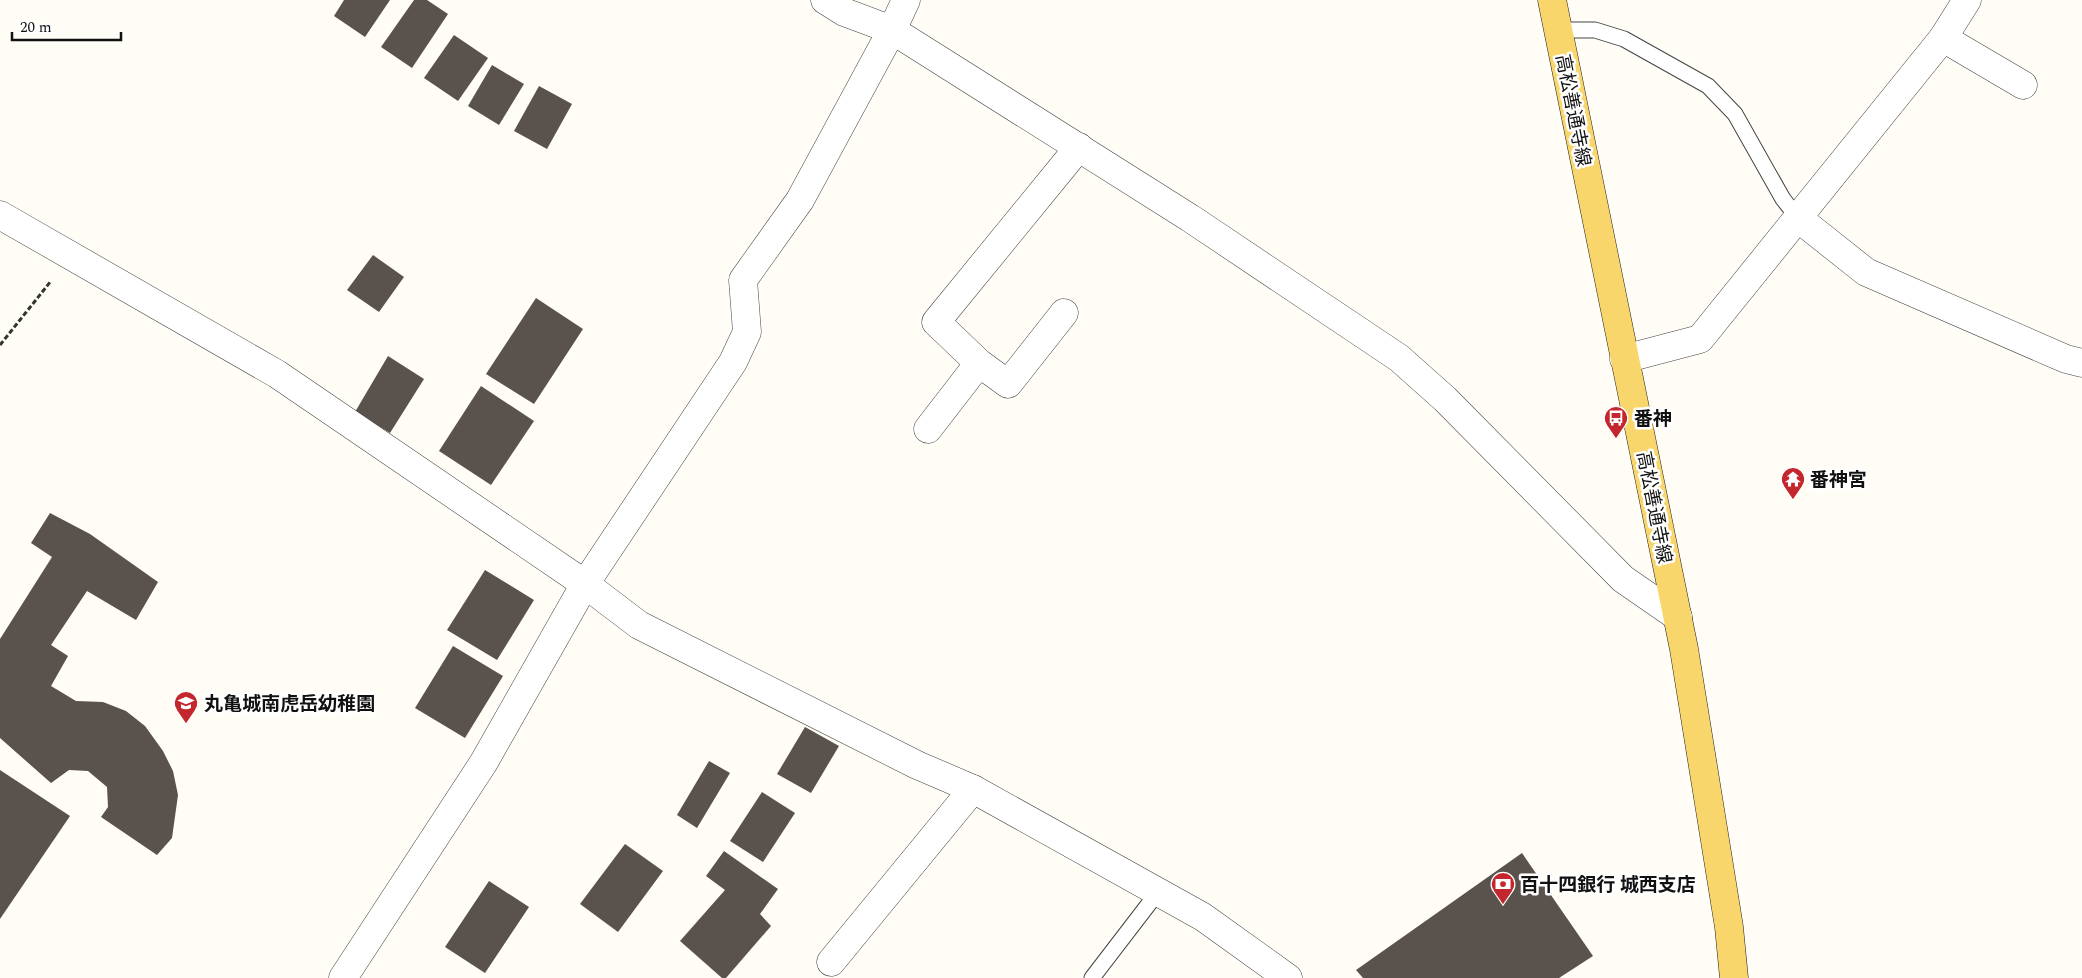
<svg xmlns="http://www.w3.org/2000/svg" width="2082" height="978" viewBox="0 0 2082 978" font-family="Spectral,'Noto Sans JP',serif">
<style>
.building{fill:#5a524d}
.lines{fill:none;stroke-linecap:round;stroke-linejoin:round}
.service-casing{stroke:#444;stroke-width:17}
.minor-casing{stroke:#444;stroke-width:29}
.primary-casing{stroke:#222;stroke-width:29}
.path{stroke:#333;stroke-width:3;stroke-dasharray:5 2.5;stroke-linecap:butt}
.service{stroke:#fff;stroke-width:15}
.minor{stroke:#fff;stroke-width:28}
.primary{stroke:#f9d66b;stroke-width:28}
.labels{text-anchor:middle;stroke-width:5;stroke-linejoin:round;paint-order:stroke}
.street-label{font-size:19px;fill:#111;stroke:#fff}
.poi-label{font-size:19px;font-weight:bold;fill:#111;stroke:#fff;text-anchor:start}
</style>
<rect width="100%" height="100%" fill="#fffdf5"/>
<g class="building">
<path d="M344,0h46l-25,37 -31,-21z"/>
<path d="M414,0h13l21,14 -36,54 -31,-21z"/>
<path d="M454,35l34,23 -30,43 -34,-23z"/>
<path d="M492,65l32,19 -25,41 -31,-19z"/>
<path d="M539,86l33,18 -25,45 -33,-18z"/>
<path d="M373,255l31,22 -25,35 -32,-22z"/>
<path d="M536,298l47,31 -49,75 -48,-30z"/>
<path d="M388,356l36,23 -34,54 -35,-21z"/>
<path d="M481,386l53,35 -43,64 -52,-34z"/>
<path d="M50,513l40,21 68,48 -22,38 -49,-29 -36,54 17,11 -17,30 25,15 27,1 23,9 19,15 18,25 10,20 5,24 -6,43 -15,17 -56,-38 7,-10 -1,-20 -19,-16 -19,-1 -18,13 -51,-45v-99l52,-82 -21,-14z"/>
<path d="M485,570l49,30 -37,60 -50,-30z"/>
<path d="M453,646l50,30 -38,62 -50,-30z"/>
<path d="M805,727l34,19 -28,47 -34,-19z"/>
<path d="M709,761l21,12 -33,55 -20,-13z"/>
<path d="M0,770l70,46 -70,103z"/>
<path d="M762,792l33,21 -32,49 -33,-21z"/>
<path d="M625,844l38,27 -45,61 -38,-28z"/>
<path d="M724,851l54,38 -18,25 11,12 -45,52h-4l-42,-37 45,-51 -19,-14z"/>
<path d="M1522,853l71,103 -34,22h-196l-7,-8z"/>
<path d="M489,881l40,26 -44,66 -40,-26z"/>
</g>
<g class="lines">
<g class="service-casing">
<g id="service">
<path d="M1558,30h37l29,9 84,47 27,28 48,85 15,19"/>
<path d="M1092,978l66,-86"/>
</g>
</g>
<g class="minor-casing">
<g id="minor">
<path d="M825,0l19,12 48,18 298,188 209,140 46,41 178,180 55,38"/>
<path d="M1943,38l24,-38"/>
<path d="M0,215l277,159 308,210 54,41 278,140 56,24 230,128 85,61"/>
<path d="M1798,218l68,54 200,87 16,4"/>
<path d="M1064,313l-56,71 -29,-21 -43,-41 143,-175"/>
<path d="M1624,359l76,-20 243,-301 80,47"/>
<path d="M928,429l51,-66"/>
<path d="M831,962l142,-173"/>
<path d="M343,978l141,-216 101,-178 148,-222 14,-30 -4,-52 57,-80 92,-170 14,-30"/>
</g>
</g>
<g class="primary-casing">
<path id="primary" d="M1552,0l132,649 45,278 5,51"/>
</g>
<path class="path" d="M0,345l51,-64"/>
<use href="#service" class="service"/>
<use href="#minor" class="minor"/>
<use href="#primary" class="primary"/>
</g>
<defs>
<g id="bus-pin" transform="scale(1.25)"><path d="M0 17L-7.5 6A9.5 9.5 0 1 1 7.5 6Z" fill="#c4262e" stroke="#fff"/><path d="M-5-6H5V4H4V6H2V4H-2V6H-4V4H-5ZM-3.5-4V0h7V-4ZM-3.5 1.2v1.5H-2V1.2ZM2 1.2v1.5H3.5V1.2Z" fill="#fff"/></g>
<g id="temple-pin" transform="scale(1.25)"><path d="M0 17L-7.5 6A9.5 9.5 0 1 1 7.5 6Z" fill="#c4262e" stroke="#fff"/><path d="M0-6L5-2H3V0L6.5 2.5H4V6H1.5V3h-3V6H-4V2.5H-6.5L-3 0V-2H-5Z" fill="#fff"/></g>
<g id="school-pin" transform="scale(1.25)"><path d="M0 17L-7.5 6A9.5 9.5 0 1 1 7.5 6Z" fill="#c4262e" stroke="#fff"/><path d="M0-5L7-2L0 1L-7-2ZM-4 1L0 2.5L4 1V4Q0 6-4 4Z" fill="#fff"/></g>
<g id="bank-pin" transform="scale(1.25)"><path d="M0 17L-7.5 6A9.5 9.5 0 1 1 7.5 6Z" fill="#c4262e" stroke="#fff"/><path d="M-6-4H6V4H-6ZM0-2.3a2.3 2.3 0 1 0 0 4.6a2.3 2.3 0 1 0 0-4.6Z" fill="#fff"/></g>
</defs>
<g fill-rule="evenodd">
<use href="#bus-pin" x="1616" y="418"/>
<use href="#temple-pin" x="1793" y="479"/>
<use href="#school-pin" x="186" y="703"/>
<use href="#bank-pin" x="1503" y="884"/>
</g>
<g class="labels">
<g class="street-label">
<text transform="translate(1574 110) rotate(79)" y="7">高松善通寺線</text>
<text transform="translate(1655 507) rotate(79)" y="7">高松善通寺線</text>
</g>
<g class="poi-label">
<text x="1634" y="425">番神</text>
<text x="1810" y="486">番神宮</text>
<text x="204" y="710">丸亀城南虎岳幼稚園</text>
<text x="1520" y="891">百十四銀行 城西支店</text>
</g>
</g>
<path d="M12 32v8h109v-8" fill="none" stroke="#111111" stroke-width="2.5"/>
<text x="20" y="32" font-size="15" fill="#111111" stroke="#ffffff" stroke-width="4" paint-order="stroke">20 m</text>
</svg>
